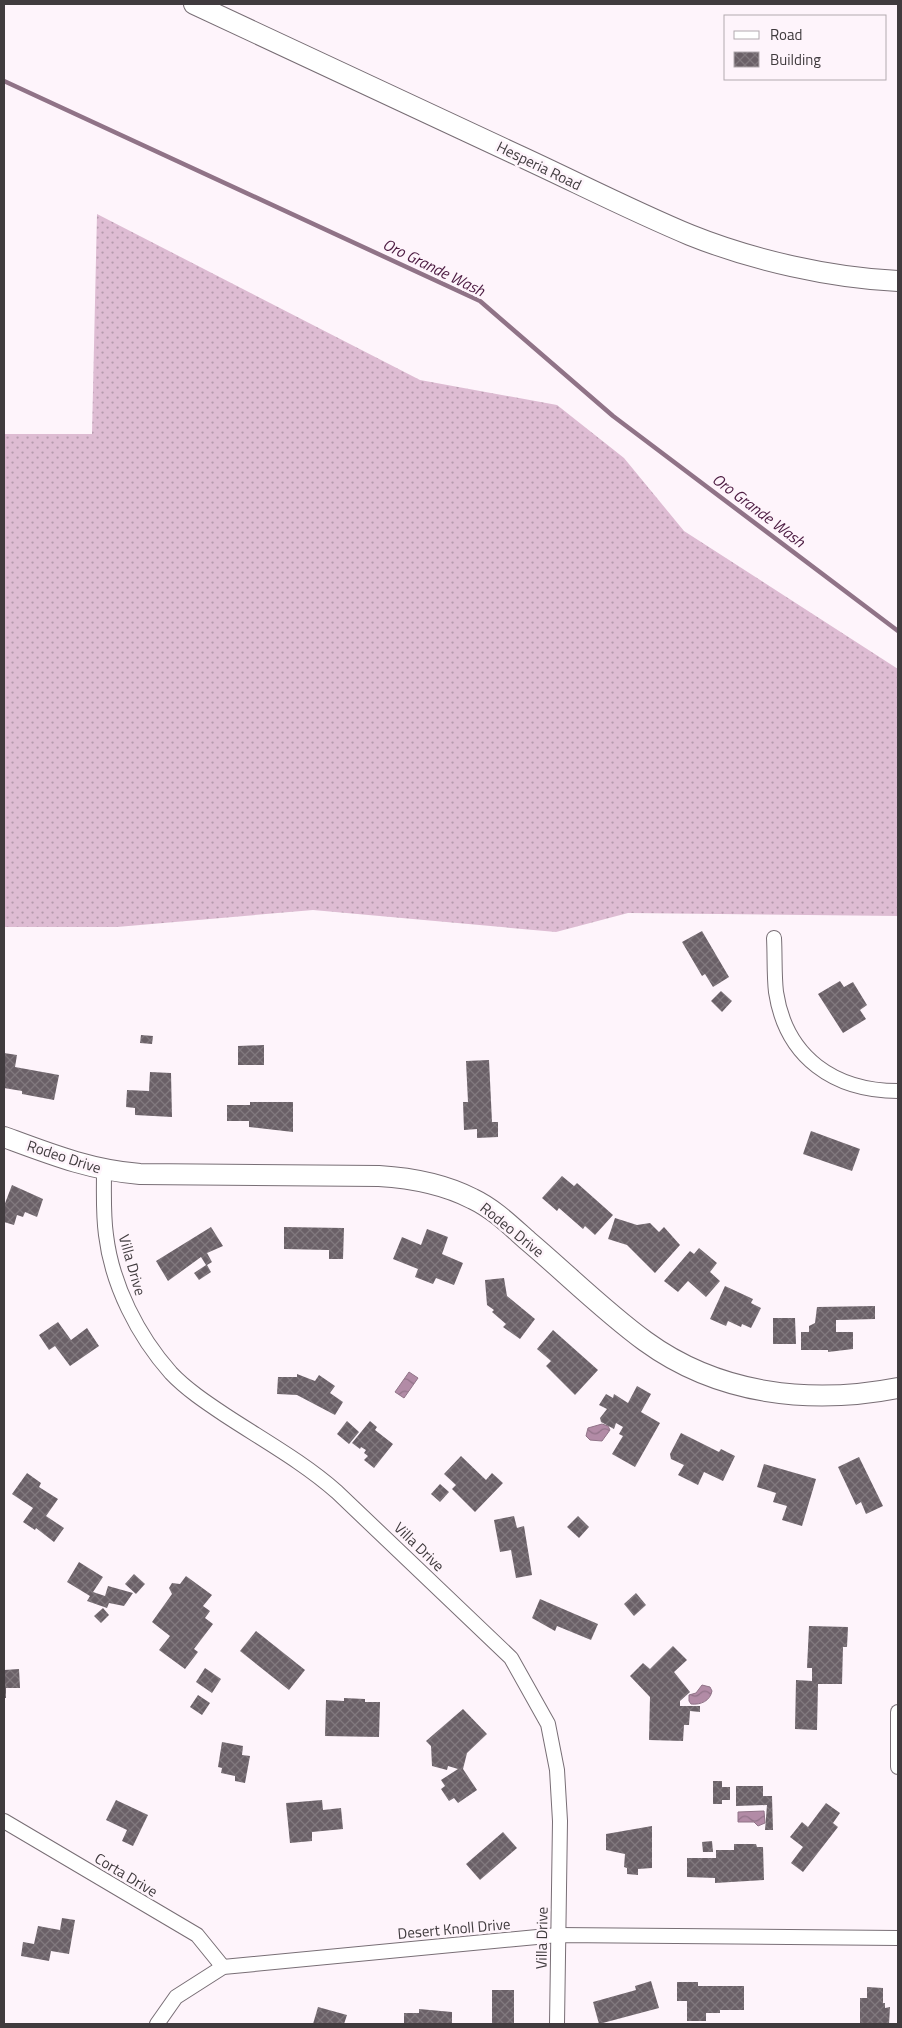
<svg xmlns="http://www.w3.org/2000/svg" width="902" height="2028" viewBox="0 0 902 2028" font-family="'Titillium Web',sans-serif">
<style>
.grass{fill:url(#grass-dots)}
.water{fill:url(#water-waves);stroke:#907387}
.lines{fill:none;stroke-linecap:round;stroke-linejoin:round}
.stream{stroke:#907387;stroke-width:4.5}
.building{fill:url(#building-cross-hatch)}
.street-casing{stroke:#786e75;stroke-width:16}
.secondary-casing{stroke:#786e75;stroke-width:22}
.street{stroke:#fff;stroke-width:14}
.secondary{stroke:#fff;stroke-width:20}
.labels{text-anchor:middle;stroke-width:5;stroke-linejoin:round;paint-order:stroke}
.street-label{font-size:15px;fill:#403b3e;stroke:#fef4fb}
.water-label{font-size:16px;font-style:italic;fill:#4c1b41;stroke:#fef4fb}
</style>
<defs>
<pattern id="grass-dots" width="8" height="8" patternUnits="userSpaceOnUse" patternTransform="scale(1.25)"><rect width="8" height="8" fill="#debcd3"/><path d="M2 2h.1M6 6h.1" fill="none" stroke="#b59aad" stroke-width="1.8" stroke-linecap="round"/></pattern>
<pattern id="water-waves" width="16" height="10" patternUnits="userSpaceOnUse" patternTransform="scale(1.25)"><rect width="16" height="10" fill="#b28ba6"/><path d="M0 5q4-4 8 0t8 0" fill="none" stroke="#927389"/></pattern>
<pattern id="building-cross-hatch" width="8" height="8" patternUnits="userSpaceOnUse" patternTransform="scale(1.25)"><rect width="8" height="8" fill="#6a6067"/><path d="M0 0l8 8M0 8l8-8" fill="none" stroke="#81797e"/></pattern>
</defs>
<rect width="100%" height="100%" fill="#fef4fb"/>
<path class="grass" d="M97,214l323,166 137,25 67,53 60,73 214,138v247l-270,-3 -72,19 -243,-22 -196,17h-113v-493h88z"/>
<g class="water">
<path d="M409,1372l9,6 -14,20 -9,-6z"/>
<path d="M602,1424l6,2 2,4 -8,11 -12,-1 -4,-4 2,-8z"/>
<path d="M702,1685l8,2 2,4c-2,10 -11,14 -21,13l-2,-3v-6l7,-2z"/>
<path d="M764,1811l1,12 -7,3 -4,-4h-16v-10z"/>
</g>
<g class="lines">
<path class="stream" d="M4,81l476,220 133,115 285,215"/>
</g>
<g class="building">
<path d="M702,931l27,46 -16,10 -8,-13 -3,2 -20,-34z"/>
<path d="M840,981l4,6 9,-5 14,23 -7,5 6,9 -23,14 -25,-39z"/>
<path d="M721,991l11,10 -10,11 -11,-11z"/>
<path d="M141,1035l12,1 -1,8 -12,-1z"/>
<path d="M264,1045v20h-26v-19z"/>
<path d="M4,1053l13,2 -2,12 44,8 -5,25 -32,-6v-3l-18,-3z"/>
<path d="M489,1060l3,62h6v15l-21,1v-9l-13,1 -1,-28h5l-2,-41z"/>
<path d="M150,1072l21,1 1,44 -37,-2v-7l-9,-1 1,-17 22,1z"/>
<path d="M250,1102h43v30l-44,-5v-6h-22v-16h23z"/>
<path d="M811,1131l49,18 -8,22 -49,-17z"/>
<path d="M562,1176l12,10 3,-3 36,32 -18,20 -10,-9 -2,3 -24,-21 -2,3 -15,-13z"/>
<path d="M12,1185l31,14 -6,18 -12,-5 -2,5 -6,-2 -3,10 -10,-3v-16z"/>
<path d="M615,1218l22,7 13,-2 9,9 5,-5 16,18 -25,28 -28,-28 -19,-6z"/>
<path d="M211,1227l12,19 -16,7 5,9 -5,3 4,7 -12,8 -5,-7 12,-8 -5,-8 -33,24 -12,-20z"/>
<path d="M284,1227l60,1 -1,31h-14v-9l-45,-1z"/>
<path d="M427,1229l21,8 -6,17 21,9 -9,22 -18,-7 -3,6 -18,-7 3,-8 -25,-10 9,-22 19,8z"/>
<path d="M699,1248l18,15 -7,9 10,9 -14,16 -18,-16 -10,11 -14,-11 26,-30 4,3z"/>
<path d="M504,1278l3,18 28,23 -15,20 -17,-12 3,-3 -14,-12 2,-2 -7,-5 -2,-25z"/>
<path d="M725,1286l28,13 -2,4 10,5 -10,20 -9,-4 -1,3 -13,-6 -2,5 -16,-7z"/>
<path d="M875,1306v13l-39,1v12h17v17l-25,3v-2h-27v-18h8v-6l6,-3 2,-16z"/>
<path d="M773,1318h22l1,26h-23z"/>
<path d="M58,1322l13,18 16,-12 12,18 -29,20 -15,-20 -6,4 -10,-15z"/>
<path d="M553,1330l45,40 -23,25 -29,-29 5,-5 -14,-12z"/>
<path d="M297,1374l18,7 4,-6 16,11 -5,7 13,9 -8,13 -38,-20 -20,-1 1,-17h19z"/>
<path d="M637,1386l14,8 -10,18 19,11 -25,44 -23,-13 11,-18 -4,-2 4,-7 -7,-4 -2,6 -13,-7 -1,-4 7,-9 -8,-4 7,-11 7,4 1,-4 14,9z"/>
<path d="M347,1421l12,11 -10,12 -12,-10z"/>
<path d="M370,1421l7,6 -2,3 18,14 -19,24 -10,-8 4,-4 -4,-3 2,-3 -5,-3 -1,2 -8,-6z"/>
<path d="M681,1433l38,19 2,-3 14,7 -12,25 -19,-9 -6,13 -20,-10 6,-10 -13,-6 -1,-5z"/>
<path d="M461,1456l25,24 6,-7 11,10 -28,29 -23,-23 4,-4 -12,-11z"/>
<path d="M859,1457l24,49 -17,8 -5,-12 -5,3 -18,-38z"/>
<path d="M764,1464l52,15 -14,47 -20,-6 5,-14 -14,-4 3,-9 -19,-6z"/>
<path d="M27,1473l14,10 -2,4 19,12 -12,17 18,12 -10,14 -18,-14 -1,2 -12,-8 10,-14 -21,-14z"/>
<path d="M440,1484l9,8 -9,10 -9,-8z"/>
<path d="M514,1516l3,12 7,-2 8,49 -16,3 -5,-28 -11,2 -6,-32z"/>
<path d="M578,1516l11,11 -10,11 -12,-11z"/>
<path d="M79,1562l24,15 -10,15 12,4 3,-10 25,7 -9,13 -15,-3 -2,5 -20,-7 3,-5 -23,-14z"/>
<path d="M134,1574l11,10 -9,10 -11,-10z"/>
<path d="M186,1576l26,19 -9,11 7,5 -5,7 8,6 -19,25 4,3 -13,17 -26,-19 11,-14 -18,-14 20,-28 -3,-6 3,-5 8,1z"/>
<path d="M636,1593l10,12 -12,11 -10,-12z"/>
<path d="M540,1599l58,25 -7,16 -34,-14 -2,5 -23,-13z"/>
<path d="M103,1608l6,7 -8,8 -7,-7z"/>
<path d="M809,1626l39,1 -1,20h-4l-1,37h-24l-1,46 -22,-1 1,-49 16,1v-13h-5z"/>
<path d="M256,1631l49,39 -16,20 -49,-39z"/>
<path d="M673,1646l14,14 -13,12 16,20 -10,9v5h20v6l-10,-1 -1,14h-5l-1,16 -34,-1 1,-43 -20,-21 13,-13 7,6z"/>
<path d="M205,1668l16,11 -9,14 -16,-11z"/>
<path d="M19,1669l1,19h-14v10h-2v-28z"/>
<path d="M198,1695l12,8 -8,12 -12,-8z"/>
<path d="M344,1698l21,1v3h15l-1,35 -54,-1 1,-36 18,1z"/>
<path d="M463,1709l24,25 -20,19 -4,16 14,21 -19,13 -4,-5 -5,3 -8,-12 4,-3 -4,-6 17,-11 -10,-3 -1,4 -15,-4 -1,-20 -5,-5z"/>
<path d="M222,1742l21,4 -1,9 8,1 -5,27 -10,-2v-5l-14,-3 1,-5 -4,-1z"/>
<path d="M713,1781h9v6h8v13h-8v4h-9z"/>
<path d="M736,1786h27v10h9l1,34h-8l2,-25 -31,1z"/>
<path d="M116,1800l32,15 -15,31 -11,-5 5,-11 -21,-10z"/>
<path d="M322,1800l1,10 18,-2 2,21 -31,3v9l-22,2 -4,-40z"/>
<path d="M826,1803l14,10 -7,10 5,4 -35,45 -12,-9 12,-16 -13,-10 12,-15 6,5z"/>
<path d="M652,1826v42l-14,1v6l-11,-1v-6l-3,-1 1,-13 -19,-4v-16z"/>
<path d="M503,1832l14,16 -37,32 -14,-16z"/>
<path d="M712,1841l1,11h-10l-1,-10z"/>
<path d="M734,1844h22l1,3h6l1,33 -49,3v-5l-28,-1v-19h29v-8h18z"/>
<path d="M62,1918l13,2 -6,34 -18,-3 -2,10 -28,-5 2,-14 11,2 4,-18 22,4z"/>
<path d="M651,1981l8,27 -60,16 -6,-22 43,-12 -1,-4z"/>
<path d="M677,1982h21v4h46v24h-24v3h-14v8h-19v-20h-10z"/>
<path d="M867,1987l16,1v15h2v5l5,-1 -1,17h-29v-26h7z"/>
<rect x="492" y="1990" width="22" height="34"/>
<path d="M318,2007l29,8 -3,9h-31z"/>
<path d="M419,2009l33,3v12h-48v-11h15z"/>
</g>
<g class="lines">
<g class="street-casing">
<g id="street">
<path d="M774,938c1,18 0,37 2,54 10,66 59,99 122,99"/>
<path d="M104,1170c0,22 -1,44 2,65 6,50 32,101 65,138 15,16 36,30 54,42 38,25 78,47 112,77l174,166 37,66 9,46 3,51 -3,203"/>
<path d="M898,1712v55"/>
<path d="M4,1821l193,114 26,32"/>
<path d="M157,2024l19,-27 47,-30 335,-32 340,3"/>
</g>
</g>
<g class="secondary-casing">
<g id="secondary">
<path d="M194,4c106,49 212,99 319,149 59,27 117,57 177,82 62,25 141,43 208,46"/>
<path d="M4,1137c46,17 86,33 136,37l239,2c33,2 65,8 94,23 21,10 38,27 55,42 39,33 76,70 117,100 74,54 166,64 253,47"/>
</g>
</g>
<use href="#street" class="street"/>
<use href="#secondary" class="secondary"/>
</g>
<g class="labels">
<g class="street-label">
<text transform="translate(539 166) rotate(26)" y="5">Hesperia Road</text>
<text transform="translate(64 1157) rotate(18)" y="5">Rodeo Drive</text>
<text transform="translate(512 1230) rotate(39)" y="5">Rodeo Drive</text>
<text transform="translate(132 1265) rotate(74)" y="5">Villa Drive</text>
<text transform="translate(419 1547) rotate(44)" y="5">Villa Drive</text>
<text transform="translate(126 1875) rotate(31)" y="5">Corta Drive</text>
<text transform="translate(454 1929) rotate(-5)" y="5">Desert Knoll Drive</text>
<text transform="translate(542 1938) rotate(-89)" y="5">Villa Drive</text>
</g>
<g class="water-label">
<text transform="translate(434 267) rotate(26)" y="6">Oro Grande Wash</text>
<text transform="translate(759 510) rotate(37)" y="6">Oro Grande Wash</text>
</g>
</g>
<rect width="902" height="2028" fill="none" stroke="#403b3e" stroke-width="10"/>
<rect x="724" y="15" width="162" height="65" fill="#fef4fb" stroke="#b2aaaf"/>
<rect x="734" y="31" width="25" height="8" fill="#ffffff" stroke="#b2aaaf"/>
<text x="770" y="40" font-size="15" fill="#403b3e">Road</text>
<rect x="734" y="52" width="25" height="15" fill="url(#building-cross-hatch)" stroke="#b2aaaf"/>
<text x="770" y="65" font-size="15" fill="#403b3e">Building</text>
</svg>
